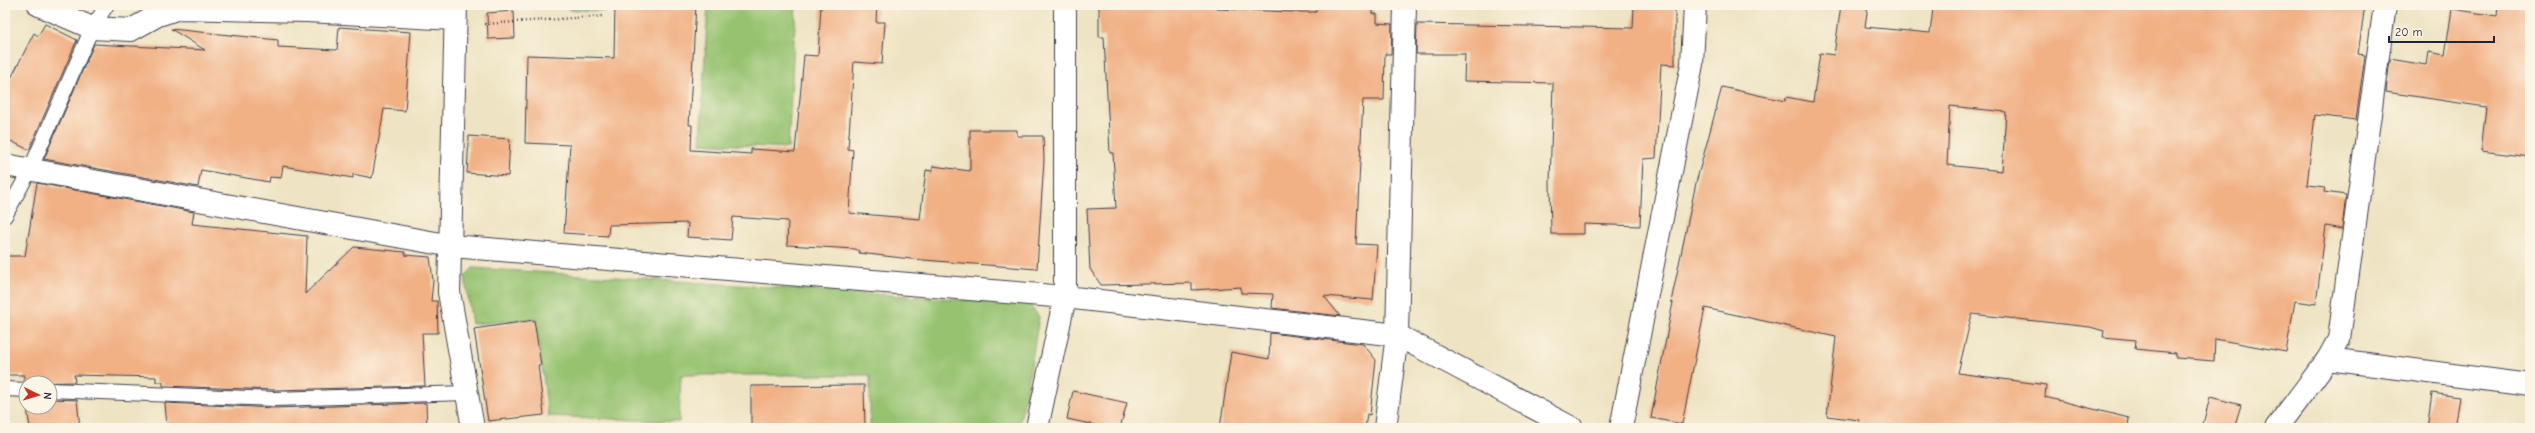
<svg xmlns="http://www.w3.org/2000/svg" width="2535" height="433" viewBox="0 0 2535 433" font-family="'Comic Neue',sans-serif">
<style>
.green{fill:#97c371;stroke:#5c7256}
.building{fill:#f1b185;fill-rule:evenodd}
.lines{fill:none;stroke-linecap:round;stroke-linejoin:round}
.lane-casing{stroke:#413f4f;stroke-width:16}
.street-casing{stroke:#413f4f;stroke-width:24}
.secondary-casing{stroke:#413f4f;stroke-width:24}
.path{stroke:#413f4f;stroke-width:2.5;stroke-dasharray:1 3;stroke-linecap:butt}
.lane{stroke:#fff;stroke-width:14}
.street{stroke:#fff;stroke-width:22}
.secondary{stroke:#fff;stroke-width:22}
</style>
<rect width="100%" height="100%" fill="#fcf5e5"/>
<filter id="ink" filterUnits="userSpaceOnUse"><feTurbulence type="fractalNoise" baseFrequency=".025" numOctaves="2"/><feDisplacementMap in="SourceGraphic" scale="8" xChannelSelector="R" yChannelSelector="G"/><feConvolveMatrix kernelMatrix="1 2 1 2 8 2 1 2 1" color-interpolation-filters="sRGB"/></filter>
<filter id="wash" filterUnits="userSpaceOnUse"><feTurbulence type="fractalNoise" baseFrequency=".012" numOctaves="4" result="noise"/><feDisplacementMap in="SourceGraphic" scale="16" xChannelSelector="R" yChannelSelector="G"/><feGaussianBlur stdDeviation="0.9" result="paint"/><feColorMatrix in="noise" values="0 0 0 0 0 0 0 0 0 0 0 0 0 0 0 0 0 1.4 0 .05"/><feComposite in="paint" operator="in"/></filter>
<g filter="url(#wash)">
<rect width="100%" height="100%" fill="#eee3c2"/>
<g class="green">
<path d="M569,5h37l-1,6 -36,-1z"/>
<path d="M708,5h88l-8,143 -88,-5z"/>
<path d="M473,268l556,36 10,13 -13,78 -8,33h-148v-53h-189l-2,47 -131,-6 -12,-97 -64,5 -7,-48z"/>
</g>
<g id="blocks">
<g class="building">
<path d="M615,5h81l-7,120h3l-1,25 60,4v-5l44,3 9,-97 14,1 3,-51h56l-1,17h9l-3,42 -28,-2 -6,87 5,1 -4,63 71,6 6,-49 6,1 1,-5 37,5v-41h47v6h26l1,24 -7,109 -126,-10 -52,-6v-2l-4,-2 -68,-4 1,-24 -55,-4 -2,23 -44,-3 1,-14 -79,2 -1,11 -44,-3 6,-88 -45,-2 2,-88 87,3z"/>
<path d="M1099,5h90l29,2v2l75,3h23v-7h57v9h4v9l15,1 -1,30h-6l-1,46h-21l-7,144 21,1 -4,55 -49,-4 16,20 -68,-8 1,-14 -32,-1v-6l-49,3v-7l-91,2 -11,-16 -3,-60 29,-1 -3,-55h-3l-6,-116h-5z"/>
<path d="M1634,5h41v60l-14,-1 -5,94 -13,1 -3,67 -56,-2v10h-33l-1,-51 3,-100 -89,-2 1,-27h-49l1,-30 216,4z"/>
<path d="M1841,5h27l-3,22 65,6 3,-25h4v-3h428l-7,49 7,1 -9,65 -41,-5 -8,70 18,2 -1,5 22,3 -4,34 -16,-3 -10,78 -21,-3 -9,51 -71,-13 -1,22 -38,-3v-5l-41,-4 1,-9 -33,-3 1,-6 -14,-4 -118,-13 -14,59 88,12 -1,12 84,21 -1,10h-270l1,-8 -32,-4 9,-79 -131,-29 -23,116 -31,-6 22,-116h-2l25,-119 26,-96 63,14 1,-4 27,5 7,-49 14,2zM1950,106l56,6 -4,59 -55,-6z"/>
<path d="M2498,5h32v152l-49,-6 5,-44 -100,-15 4,-33 36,6 2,-13 17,3 7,-46 45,7z"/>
<path d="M514,11l1,27 -27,1 -1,-26z"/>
<path d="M45,24l32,16 -48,110 -24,-12v-48l29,-57 4,3z"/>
<path d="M339,27l72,5 -6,79 -21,-2 -12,69 -19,-4v4l-70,-12 -2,12 -11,-1 -1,5 -68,-12 -3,17 -154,-28 50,-115 111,6 -34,-21 107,11v7l59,3z"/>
<path d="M469,136l41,3 -2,37 -41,-3z"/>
<path d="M37,183l157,29 -2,12 115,12 -2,58 49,-47 51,5v3l25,2 3,24 -2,20h6l1,32h-16l3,53 -150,4 -112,-4v-4h-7v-5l-82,-2 1,7 -44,1 -7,-2v-6h-19v-119h20z"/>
<path d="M534,320l7,45h-3l6,50 -56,6 -14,-92z"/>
<path d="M1270,333l93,11 13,16 -6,55 -3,-1 -2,14h-145l11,-76 38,7z"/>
<path d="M864,385l1,43h-114v-42z"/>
<path d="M1073,391l54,12 -7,25h-11l-42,-9z"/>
<path d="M2432,393l27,4 -5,31h-27z"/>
<path d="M2210,397l31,8 -7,23h-32z"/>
<path d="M50,399l27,1 3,28h-50l-3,-21h23z"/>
<path d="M165,403l110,5 151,-5 1,25h-260z"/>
</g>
</g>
</g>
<g filter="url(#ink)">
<use href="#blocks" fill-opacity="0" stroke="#413f4f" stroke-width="1"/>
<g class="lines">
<g class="lane-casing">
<g id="lane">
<path d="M5,216l25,-46 62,-142 15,-23"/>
<path d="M5,389l21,1"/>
<path d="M50,390l225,9 191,-6"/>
</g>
</g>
<g class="street-casing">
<g id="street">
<path d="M39,5l53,23 39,2 27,-15 21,-7 128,3 148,8"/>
<path d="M456,5l-7,287 24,136"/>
<path d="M5,165l447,81 613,51 332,38 175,93"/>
<path d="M2328,359l202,26"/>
<path d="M1385,428l12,-93 8,-330"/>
<path d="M1621,428l71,-364 3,-59"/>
<path d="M2276,428l52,-69 11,-20 46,-334"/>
</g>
</g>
<g class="secondary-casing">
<path id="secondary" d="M1037,428l28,-131v-292"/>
</g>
<path class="path" d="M485,24l119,-8"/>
<use href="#lane" class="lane"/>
<use href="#street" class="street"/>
<use href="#secondary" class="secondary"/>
</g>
</g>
<rect width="2535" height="433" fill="none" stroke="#fcf5e5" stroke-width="20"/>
<g transform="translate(38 395) rotate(95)"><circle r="19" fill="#fcf5e5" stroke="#a5a1a1"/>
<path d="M0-3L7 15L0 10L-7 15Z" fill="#c8321e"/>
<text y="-6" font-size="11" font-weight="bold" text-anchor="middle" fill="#22223b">N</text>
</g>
<path d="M2389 36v6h105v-6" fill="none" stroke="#22223b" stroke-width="2"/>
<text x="2395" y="36" font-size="12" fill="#22223b" stroke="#fcf5e5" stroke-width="3" paint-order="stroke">20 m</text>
</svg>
